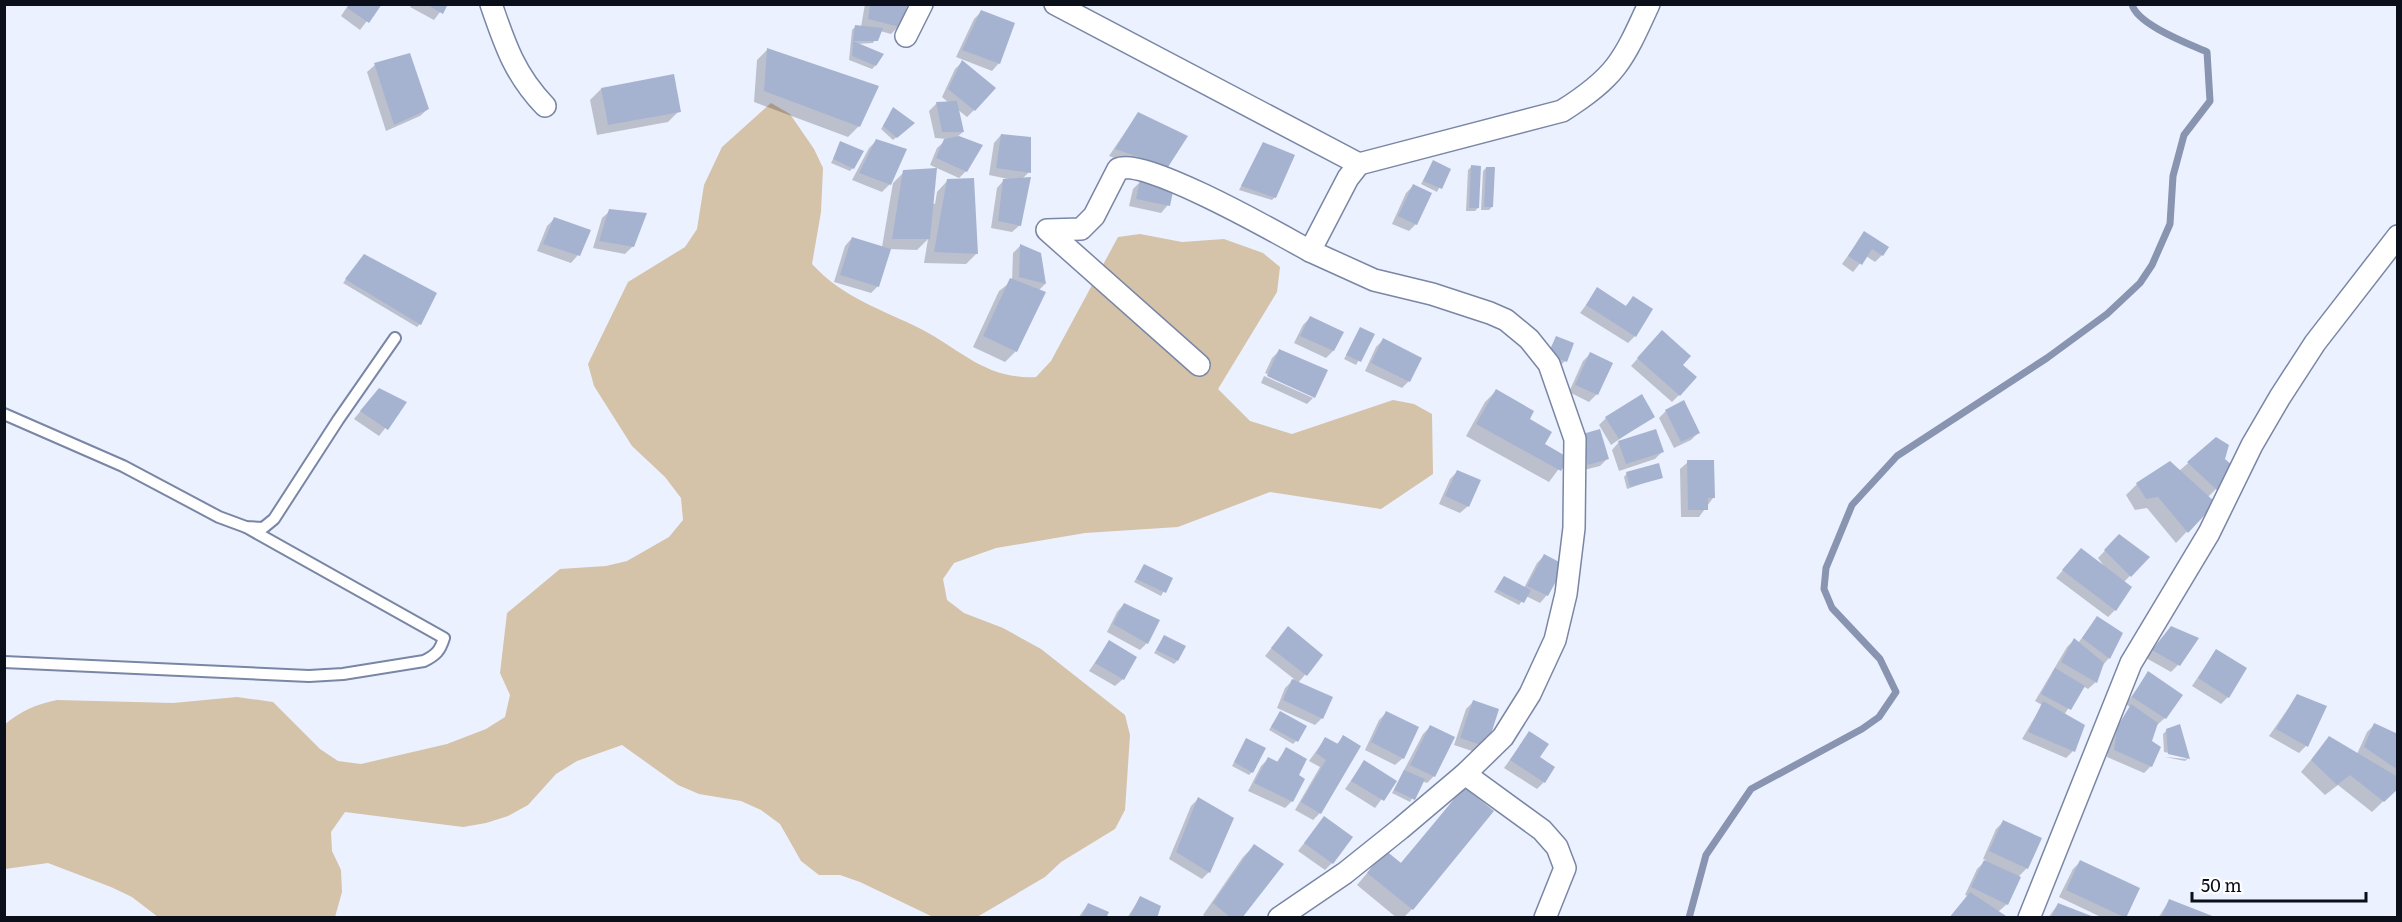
<svg xmlns="http://www.w3.org/2000/svg" width="2402" height="922" viewBox="0 0 2402 922" font-family="Literata,serif">
<style>
.green{fill:#d4c2a9}
.shadow{fill:#0003}
.lines{fill:none;stroke-linecap:round;stroke-linejoin:round}
.stream{stroke:#8894b0;stroke-width:7}
.building{fill:#a6b3d0}
.service-casing{stroke:#7986a5;stroke-width:14}
.minor-casing{stroke:#7986a5;stroke-width:24}
.service{stroke:#fff;stroke-width:10}
.minor{stroke:#fff;stroke-width:21}
</style>
<rect width="100%" height="100%" fill="#ebf1ff"/>
<path class="green" d="M771,103l19,11 24,35 9,19 -2,44 -9,52c31,34 69,45 109,65 40,21 66,51 115,48l15,-16 67,-124 22,-3 42,8 42,-3 39,14 17,14 -3,25 -59,97 32,32 42,13 101,-34 21,4 18,10 1,60 -52,35 -111,-17 -92,35 -93,6 -89,15 -42,15 -11,16 4,21 17,13 39,15 38,21 84,66 5,20 -5,75 -10,19 -54,33 -16,15 -68,40h-44l-73,-35 -20,-7h-21l-18,-14 -21,-37 -19,-14 -20,-9 -42,-7 -21,-9 -56,-40 -45,16 -21,13 -28,31 -20,11 -22,7 -23,4 -118,-15 -14,20 1,19 9,19 1,22 -7,25h-177l-26,-20 -21,-10 -63,-24 -43,6 -1,-144c17,-14 32,-21 53,-25l116,3 64,-6 36,5 47,47 18,12 23,3 86,-20 39,-15 19,-12 5,-22 -10,-22 7,-60 53,-44 46,-3 21,-5 42,-24 14,-17 -2,-22 -16,-21 -33,-31 -38,-60 -6,-22 40,-82 57,-35 12,-18 7,-44 18,-38z"/>
<g class="shadow">
<path d="M349,4h31l-20,26 -19,-14z"/>
<path d="M412,4h34l-12,16 -24,-13z"/>
<path d="M865,4h41l-8,23 -7,7 -11,-3 -7,12 -17,1 19,22 -3,3 -23,-9 3,-30 4,-4 5,1z"/>
<path d="M981,12l18,51 -7,8 -36,-14 18,-38z"/>
<path d="M768,49l91,77 -11,11 -94,-35 3,-42z"/>
<path d="M962,62l12,48 -7,7 -10,-8 6,23 -6,5 9,34 -7,7 -29,-13 7,-17 10,-9 -12,-1 -6,-27 7,-7 13,-1 -7,-6 13,-28z"/>
<path d="M375,65l53,44 -8,7 -34,15 -19,-59z"/>
<path d="M601,89l78,22 -11,11 -71,13 -7,-35z"/>
<path d="M893,109l20,14 -20,17 -12,-11z"/>
<path d="M1138,113l29,53 -8,8 -50,-18z"/>
<path d="M1001,135l28,37 -7,7 -2,46 -8,7 -21,-4 6,-40 7,-8h9l-24,-5 5,-32z"/>
<path d="M876,141l14,43 -8,8 -30,-12 17,-32z"/>
<path d="M841,143l12,25 -3,3 -19,-8z"/>
<path d="M1263,143l12,54 -3,3 -33,-10z"/>
<path d="M1433,162l16,7 -12,23 -16,-8z"/>
<path d="M1471,167l7,41 -3,3h-9l2,-41z"/>
<path d="M1486,168l6,39 -3,3h-8l2,-39z"/>
<path d="M904,172l28,31 3,1 2,-12 11,-12 29,73 -11,11 -42,-1 4,-24 -11,11 -28,-1 -11,37 -7,7 -37,-11 11,-36 7,-8 30,9 11,-64z"/>
<path d="M1140,182l28,23 -7,8 -32,-7 4,-17z"/>
<path d="M1413,186l3,38 -7,7 -17,-7 14,-31z"/>
<path d="M610,211l23,35 -8,8 -32,-6 9,-30z"/>
<path d="M554,219l24,36 -7,8 -34,-12 10,-25z"/>
<path d="M1864,233l18,22 -7,7 -9,-6 -13,16 -11,-8z"/>
<path d="M1020,246l20,8 5,30 -7,7 -22,60 -11,11 -32,-15 26,-56 13,-10 1,-28z"/>
<path d="M361,260l59,64 -3,3 -74,-44z"/>
<path d="M1598,289l27,18 8,-9 2,38 -7,7 -48,-30z"/>
<path d="M1310,318l32,14 -9,19 -7,7 -32,-15 9,-18z"/>
<path d="M1361,329l12,6 -17,30 -12,-6z"/>
<path d="M1556,337l9,24 -3,3 -16,-6z"/>
<path d="M1655,339l26,26 -2,30 -7,7 -41,-36z"/>
<path d="M1383,340l26,41 -7,7 -37,-17 11,-24z"/>
<path d="M1279,351l47,20 -13,27v-3l-48,-22 7,-15z"/>
<path d="M1590,354l21,10 -14,30 -8,8 -20,-10 14,-31z"/>
<path d="M1264,376l49,22 -6,6 -46,-21z"/>
<path d="M1496,391l32,29 15,25 24,13 -18,24 -83,-46 19,-34z"/>
<path d="M372,397l33,6 -26,33 -25,-17z"/>
<path d="M1666,411l32,22 -7,7 -17,8 -15,-30z"/>
<path d="M1653,416l-42,29 -12,-20 7,-7z"/>
<path d="M2216,439v50l-8,8 6,6 -38,40 -29,-35 -12,2 -9,-15 11,-11 42,-13z"/>
<path d="M1619,442l43,10 -7,7 -36,12 -7,-21z"/>
<path d="M1573,443l34,16 -7,7 -20,5z"/>
<path d="M1688,462l25,36 -14,19h-18l-1,-48z"/>
<path d="M1458,471l10,35 -8,7 -21,-9 11,-25z"/>
<path d="M1627,473l34,4 -34,12 -3,-12z"/>
<path d="M2119,536l29,21 -24,25 -9,28 -7,7 -52,-39 18,-20 32,11 -8,-11z"/>
<path d="M1544,556l3,39 -7,8 -14,-7 -7,9 -25,-13 10,-15 20,11 13,-25z"/>
<path d="M1144,566l27,13 -10,17 -27,-14z"/>
<path d="M1124,604l23,39 -7,7 -33,-18 10,-20z"/>
<path d="M2097,618l24,16 -12,24 -7,8 -6,16 -8,7 -5,-3 -19,29 9,36 -7,7 -44,-19 20,-34 -7,-4 32,-54 7,-7 4,3z"/>
<path d="M2171,628l7,37 -7,7 -25,-14z"/>
<path d="M1281,636l40,20 -23,27 24,35 -7,7 -38,-17 8,-20 9,-9 -29,-23z"/>
<path d="M1164,637l13,24 -3,3 -20,-11z"/>
<path d="M1109,642l14,37 -8,7 -26,-15z"/>
<path d="M2216,650l12,47 -7,7 -29,-18z"/>
<path d="M2148,673l17,45 -8,7 -7,17 1,24 -7,7 -37,-16 4,-21 19,-29 -4,-3z"/>
<path d="M2297,696l9,50 -7,7 -30,-17z"/>
<path d="M1473,702l24,8 -19,43 -24,-8 12,-36z"/>
<path d="M1280,712l16,29 -3,3 -24,-14z"/>
<path d="M1386,713l17,45 -8,7 -30,-15 14,-30z"/>
<path d="M2374,725l24,10v52l-26,25 -34,-27 -13,10 -24,-23 28,-34 28,16 10,-22z"/>
<path d="M1430,727l4,49 -7,7 -5,-2 -12,21 -18,-9 31,-59z"/>
<path d="M2166,731l22,27 -3,3 -20,-4 21,2v-3l-22,-4 -1,-18z"/>
<path d="M1529,733l15,49 -7,7 -33,-21z"/>
<path d="M1343,737l-23,76 -7,7 -18,-10 25,-43 -11,-6 16,-22 11,6z"/>
<path d="M1246,740l6,32 -3,3 -17,-9z"/>
<path d="M1286,749l11,27 -5,25 -7,7 -37,-17 13,-25 7,-7 8,4z"/>
<path d="M1364,762l31,19 -20,27 -30,-19z"/>
<path d="M1464,789l28,22 -80,98 -9,9h-6l-40,-33 28,-33 15,12z"/>
<path d="M1198,799l11,73 -7,7 -33,-20 22,-53z"/>
<path d="M1324,818l8,45 -7,7 -27,-19z"/>
<path d="M2003,822l24,46 -9,9 -11,27 -9,8 8,6h-57l19,-22 -3,-1 12,-26 9,-9 -3,-1 13,-30z"/>
<path d="M1254,846l-14,72h-34l-3,-3 40,-58z"/>
<path d="M2080,862l58,27 -14,29h-21l-44,-21 14,-28z"/>
<path d="M1140,898l15,20h-28z"/>
<path d="M2169,901l42,17h-53z"/>
<path d="M1088,904l17,14h-27z"/>
<path d="M2058,904l33,14h-43z"/>
</g>
<g class="lines">
<path class="stream" d="M1689,918l17,-63 45,-66 111,-60 17,-12 17,-25 -16,-33 -48,-51 -8,-19 2,-21 26,-63 45,-49 150,-98 60,-44 33,-31 12,-18 18,-41 3,-48 11,-41 26,-34 -3,-49c-18,-8 -71,-28 -75,-48"/>
</g>
<g class="building">
<path d="M350,4h32l-13,19 -22,-15z"/>
<path d="M426,4h22l-5,10z"/>
<path d="M870,4h38l-8,23 -32,-8z"/>
<path d="M981,10l34,13 -15,41 -38,-14z"/>
<path d="M855,25l28,3 -5,13h-25z"/>
<path d="M853,41l31,13 -8,12 -24,-10z"/>
<path d="M767,48l112,38 -19,41 -96,-36z"/>
<path d="M410,53l19,56 -35,16 -20,-62z"/>
<path d="M962,60l34,28 -21,23 -27,-22z"/>
<path d="M674,74l7,38 -73,13 -7,-37z"/>
<path d="M957,101l7,31h-22l-6,-30z"/>
<path d="M893,107l22,16 -18,15 -14,-12z"/>
<path d="M1138,112l50,24 -20,31 -53,-18z"/>
<path d="M1001,134l30,3v36l-35,-5z"/>
<path d="M959,136l24,9 -16,27 -31,-14 8,-19z"/>
<path d="M876,139l31,10 -16,36 -32,-12z"/>
<path d="M840,141l24,10 -10,18 -21,-10z"/>
<path d="M1263,142l32,13 -19,43 -35,-12z"/>
<path d="M1433,160l18,9 -9,20 -19,-8z"/>
<path d="M1471,165l10,1 -2,42h-10z"/>
<path d="M1486,167h9l-2,40h-9z"/>
<path d="M937,168l-7,71h-38l11,-69z"/>
<path d="M1031,177l-10,49 -23,-5 5,-42z"/>
<path d="M974,178l4,76 -44,-2 13,-73z"/>
<path d="M1140,180l34,7 -4,19 -34,-7z"/>
<path d="M1413,184l19,9 -15,32 -19,-9z"/>
<path d="M609,209l38,4 -13,34 -35,-6z"/>
<path d="M554,217l37,13 -11,26 -37,-12z"/>
<path d="M1864,231l25,16 -6,9 -11,-7 -10,16 -14,-9z"/>
<path d="M852,237l39,12 -12,38 -39,-12z"/>
<path d="M1020,244l21,9 5,31 -27,-7z"/>
<path d="M364,254l73,39 -16,32 -76,-46z"/>
<path d="M1010,278l36,14 -29,60 -34,-16z"/>
<path d="M1597,287l29,19 7,-10 20,13 -17,28 -50,-32z"/>
<path d="M1310,316l34,16 -10,19 -34,-15z"/>
<path d="M1360,327l15,7 -14,28 -15,-7z"/>
<path d="M1662,330l29,26 -8,9 14,12 -17,19 -43,-38z"/>
<path d="M1556,336l18,7 -7,19 -19,-7z"/>
<path d="M1383,338l39,20 -12,24 -39,-19z"/>
<path d="M1279,349l49,21 -13,28 -48,-22z"/>
<path d="M1590,352l23,11 -15,32 -23,-10z"/>
<path d="M379,388l28,14 -19,28 -28,-19z"/>
<path d="M1496,389l38,22 -4,8 22,13 -7,12 24,14 -8,13 -85,-47z"/>
<path d="M1642,394l13,23 -36,22 -14,-22z"/>
<path d="M1684,400l16,33 -19,9 -16,-32z"/>
<path d="M1600,429l9,30 -21,6 -9,-30z"/>
<path d="M1656,429l8,23 -38,12 -8,-23z"/>
<path d="M2216,437l13,8 -4,14 8,7 -16,24 -30,-28z"/>
<path d="M1687,460h27l1,38h-7v12h-20z"/>
<path d="M2170,461l46,42 -28,30 -30,-36 -12,2 -10,-16z"/>
<path d="M1659,463l4,15 -33,9 -4,-15z"/>
<path d="M1457,470l24,10 -12,27 -24,-11z"/>
<path d="M2119,534l31,23 -19,20 -27,-27z"/>
<path d="M2081,548l51,39 -16,24 -54,-41z"/>
<path d="M1544,554l21,11 -17,31 -21,-10z"/>
<path d="M1144,564l29,14 -7,15 -30,-14z"/>
<path d="M1504,576l27,14 -7,13 -28,-14z"/>
<path d="M1124,603l36,17 -12,24 -35,-20z"/>
<path d="M2097,616l26,17 -13,26 -28,-21z"/>
<path d="M1288,626l35,29 -16,21 -36,-28z"/>
<path d="M2171,626l28,12 -19,28 -28,-16z"/>
<path d="M1164,635l22,11 -8,15 -22,-11z"/>
<path d="M2074,638l30,25 -7,20 -36,-21z"/>
<path d="M1109,640l28,17 -13,23 -29,-17z"/>
<path d="M2216,649l31,19 -18,30 -31,-20z"/>
<path d="M2055,668l30,18 -14,24 -30,-16z"/>
<path d="M2148,671l35,24 -17,24 -34,-22z"/>
<path d="M1292,679l41,18 -10,22 -40,-19z"/>
<path d="M2297,694l30,12 -19,41 -32,-18z"/>
<path d="M1473,700l26,9 -12,38 -27,-9z"/>
<path d="M2043,701l42,24 -10,27 -47,-20z"/>
<path d="M2131,704l27,19 -6,18 9,6 -9,20 -38,-17 3,-22z"/>
<path d="M1280,711l27,15 -9,16 -27,-15z"/>
<path d="M1386,711l33,16 -15,32 -33,-17z"/>
<path d="M2374,723l24,11v36l-34,-23z"/>
<path d="M2180,724l10,35 -22,-5 -2,-25z"/>
<path d="M1430,725l25,12 -20,40 -25,-12z"/>
<path d="M1529,731l20,13 -9,13 15,10 -10,16 -35,-23z"/>
<path d="M1343,735l18,11 -40,68 -20,-12 25,-42 -10,-7 9,-16 13,7z"/>
<path d="M2329,736l69,41v12l-14,13 -34,-27 -13,10 -26,-25z"/>
<path d="M1246,738l20,10 -13,25 -19,-11z"/>
<path d="M1286,747l21,12 -8,16 6,4 -12,23 -39,-19 14,-26 10,5z"/>
<path d="M1364,760l33,21 -13,20 -33,-20z"/>
<path d="M1404,770l21,9 -10,21 -21,-10z"/>
<path d="M1464,787l30,24 -81,99 -46,-37 18,-23 16,13z"/>
<path d="M1198,797l36,21 -24,55 -34,-21z"/>
<path d="M1324,816l29,21 -20,27 -29,-21z"/>
<path d="M2003,820l39,18 -14,31 -39,-18z"/>
<path d="M1254,844l30,20 -42,54h-11l-18,-15z"/>
<path d="M1984,860l37,17 -13,28 -37,-18z"/>
<path d="M2080,860l60,28 -14,30 -60,-28z"/>
<path d="M1970,892l39,26h-60z"/>
<path d="M1140,896l21,10 -4,12h-28z"/>
<path d="M2169,899l46,18v1h-54z"/>
<path d="M1088,903l21,9 -3,6h-25z"/>
<path d="M2058,903l36,14v1h-43z"/>
</g>
<g class="lines">
<g class="service-casing">
<g id="service">
<path d="M4,414l119,52 96,51 27,10 17,1 11,-9 64,-99 57,-82"/>
<path d="M4,662l305,14 34,-2 81,-13c12,-6 16,-10 20,-23l-198,-111"/>
</g>
</g>
<g class="minor-casing">
<g id="minor">
<path d="M491,4c14,41 24,71 54,102"/>
<path d="M1055,4l304,160"/>
<path d="M906,36l16,-32"/>
<path d="M1199,365l-152,-135 34,-1 13,-13 24,-47c25,-13 163,66 192,82"/>
<path d="M1465,774l77,56 15,17 8,21 -20,50"/>
<path d="M1279,918l66,-45 55,-44 65,-55 38,-37 27,-43 25,-54 11,-46 8,-66 1,-89 -26,-75 -20,-25 -23,-19 -16,-7 -58,-19 -58,-14 -64,-29 38,-73 11,-14 203,-53c54,-34 61,-50 87,-107"/>
<path d="M2029,918l102,-255 78,-130 43,-88 28,-48 35,-54 83,-107"/>
</g>
</g>
<use href="#service" class="service"/>
<use href="#minor" class="minor"/>
</g>
<rect width="2402" height="922" fill="none" stroke="#0a0f1a" stroke-width="12"/>
<path d="M2192 892v9h174v-9" fill="none" stroke="#0a0f1a" stroke-width="3"/>
<text x="2201" y="892" font-size="18" fill="#0a0f1a" stroke="#fefefe" stroke-width="4.5" paint-order="stroke">50 m</text>
</svg>
